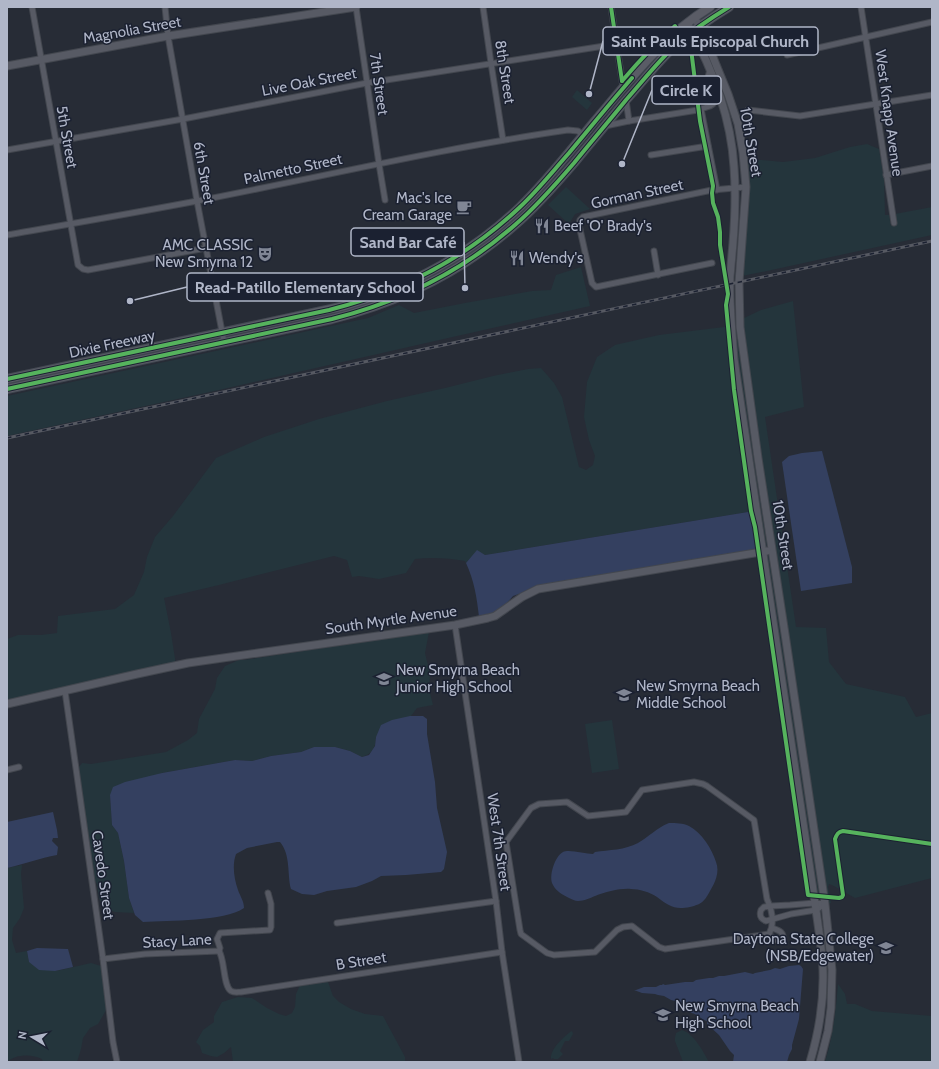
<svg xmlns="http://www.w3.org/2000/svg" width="939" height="1069" viewBox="0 0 939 1069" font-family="Cabin,sans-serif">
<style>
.green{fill:#24353c}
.water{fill:#344060}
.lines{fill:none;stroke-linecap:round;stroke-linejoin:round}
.minor-casing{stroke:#43474f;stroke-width:7}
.tertiary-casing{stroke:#43474f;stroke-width:9}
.primary-casing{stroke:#444953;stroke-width:10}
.minor{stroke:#575a64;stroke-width:5}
.tertiary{stroke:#575a64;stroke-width:7}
.primary{stroke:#5a5c66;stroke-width:8}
.rail-casing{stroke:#565962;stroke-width:3}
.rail{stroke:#1b2131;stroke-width:1.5;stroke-dasharray:4.5;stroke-linecap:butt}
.cycleway-casing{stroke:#1b2131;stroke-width:6}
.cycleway{stroke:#56b35d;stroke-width:4}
.labels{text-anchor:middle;stroke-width:3;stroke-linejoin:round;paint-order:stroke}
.street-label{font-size:15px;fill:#b0b6c8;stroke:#1b2131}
.poi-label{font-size:15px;fill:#b0b6c8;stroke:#1b2131;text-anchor:start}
.leader{fill:none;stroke:#b0b6c8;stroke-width:1.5}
.callout-dot{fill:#b0b6c8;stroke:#1b2131;stroke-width:1.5}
.callout{fill:#1b2131;stroke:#b0b6c8;stroke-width:1.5}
.callout-label{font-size:16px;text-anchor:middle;font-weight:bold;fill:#b0b6c8}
</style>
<rect width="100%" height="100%" fill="#272c36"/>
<g class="green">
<path d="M577,90l15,13 -5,7 -15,-13z"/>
<path d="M867,144l12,5 5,30 1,36h4l2,11 6,-1 -2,-11 37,-7v28l-165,36 -25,5 5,-116 3,-1 33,3 32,-4 35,-11z"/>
<path d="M566,187l24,22 -15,5 -6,10 -21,-19z"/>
<path d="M581,267l9,39 -371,84 -212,46v-40l361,-78 31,-13 15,8 51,-10 67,-12 19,-1 5,-15z"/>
<path d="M793,301l11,106 -39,10 31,210 30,1 3,34 17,22 59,13 11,20 16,-4v165l-77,20 -23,-13 -3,-1 -1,3 3,16h-3l-67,-445 -19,-139 19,-9z"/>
<path d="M737,321l32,228h-3l-29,-190 -4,-36z"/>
<path d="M728,325l26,186 -269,44 -8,-4 -11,12 -1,-2c-17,-3 -33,-4 -50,-2l-9,14 -27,6 -20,-3 -7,1 -5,-17 -13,-4 -76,19 -39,10 -55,13 7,35 5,32 -169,39v-65l11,-4h23l16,-2 1,-17 57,-7 19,-14 10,-23 3,-15 8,-20 18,-21 43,-58 48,-21 55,-18 68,-18 58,-13 48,-12 35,-7 13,-1 13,15 8,14 17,70 7,3 7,-5 2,-9 -6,-16 -5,-23 3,-35 10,-25 18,-12 44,-10 65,-8z"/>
<path d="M770,553l52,348h-5l-51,-347z"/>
<path d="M429,632l-4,21 5,21 -1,15 4,16 -16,3 -6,8h-1l-34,21c-1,12 -3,16 -14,20l-12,-6 -15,-4h-21l-13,5 -30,4 -19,5 -17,-1 -73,13 -52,22 2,30 6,8 6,28 5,37 5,15 -19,-1 -11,-4 -5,-10 -2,-14 -6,-9 -12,-108 3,-4 9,1 75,-12 22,-12 9,-7 2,-14 16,-30 2,-11 8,-12 14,-6h5z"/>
<path d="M612,720l7,49 -27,4 -7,-49z"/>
<path d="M22,865l-1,9 3,34 -4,10 -7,10 -1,12 4,13 11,-2 2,11 27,9 35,-8 10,3 7,14 1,20 -4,12 -7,12 -8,4 -7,10 -2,11 -4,13h-34l-1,-3c-10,-5 -26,-5 -35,3v-194z"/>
<path d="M328,982l5,14 6,6 12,7 14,5 18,2 22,41v5h-172l-2,-15 -7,6 -7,4 -6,-1 -9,-3 -2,-7 -4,-4 7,-12 11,-8v-6l8,-14 16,-5 14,1 15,10 12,6 7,2 6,-3 3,-6 1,-13 4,-9z"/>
<path d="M838,984l7,10 2,10h8l17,7 60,5v46h-107c8,-26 11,-52 13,-78z"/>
<path d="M682,1030c12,4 21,21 27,32h-26l-8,-21v-3l1,-5z"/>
<path d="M572,1031l1,3 -4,7h-4l-5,10 3,3 -5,5h-4l-1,-1 -2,1c-1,-10 12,-21 19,-27z"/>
</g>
<g class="water">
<path d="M822,451l30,116v16l-51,8 -19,-129 7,-6 13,-3z"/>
<path d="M754,511l6,39 -165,26 -68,15 -14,5 -8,9 -11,9 -15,3c-2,-19 -5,-37 -13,-54l11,-13 8,5z"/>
<path d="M410,716h13l4,3v15l8,48 2,26 10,44 -3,17 -3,3 -35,3 -25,1 -9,5 -16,6 -29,4 -13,4 -12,-1 -11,-5c-4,-15 0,-34 -11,-47h-3l-30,6 -11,6c-4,11 -2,25 2,36 2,6 6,11 6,18 -20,14 -75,12 -101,14l-8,-7 -6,-17 -5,-37 -6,-28 -6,-8 -2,-30 3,-8 12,-5 37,-9 73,-13 17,1 19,-5 30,-4 13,-5h21l15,4 12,6 7,-2 6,-9 1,-9 5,-12 11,-5z"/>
<path d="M53,812l4,18 1,8h-5l-1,3 6,6 -1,8c-17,3 -33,9 -50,13v-46z"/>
<path d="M669,823c7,0 14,0 20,3 13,7 23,23 27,36 4,10 -1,21 -6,29 -6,11 -8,13 -20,16 -16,3 -21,-1 -33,-10 -7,-5 -18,-8 -26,-8 -11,-1 -25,3 -36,7 -5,2 -11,5 -17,5 -3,0 -6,-2 -9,-3 -6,-3 -13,-7 -16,-13 -5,-8 2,-29 10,-33 6,-3 22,2 30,2l2,-2c14,-2 30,-2 43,-9 11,-6 18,-15 31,-20z"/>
<path d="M37,948l31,1 5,18 -18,4 -16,-1 -10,-8 -2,-11z"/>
<path d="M799,965l2,1 2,3 -4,50 -7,26v4l-3,6 -2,7h-54l1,-7 -4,-4 -11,-16 -12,-11v-3c-6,-1 -10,-8 -16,-8l-4,-5 -12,-7 -4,-1 -7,-4 -6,-1 -3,-1 -13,-1 -8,-3h2l8,-3h12l4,-2h2l1,-1 2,1 20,-3h8l3,-2 13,-2h4l6,-2h5l21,-4 8,2 2,-1 15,-3 5,-2 5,1 9,-3z"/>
</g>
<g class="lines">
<g class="minor-casing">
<g id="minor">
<path d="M32,7l46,258 5,4 5,1 118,-22"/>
<path d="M165,7l3,29 29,165 27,141"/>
<path d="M356,7l23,157 6,36"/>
<path d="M483,7l8,56 12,77"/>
<path d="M611,7l12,80"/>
<path d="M861,7l33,216"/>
<path d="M787,55l145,-33"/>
<path d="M626,100l3,21"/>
<path d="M701,109l16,81"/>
<path d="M748,110l52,6 132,-21"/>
<path d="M605,126l24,-5 69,-11 12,-4 3,-2 2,-5 -7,-22 2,-7"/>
<path d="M7,150l176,-31 184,-36 250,-39"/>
<path d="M651,155l57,-9"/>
<path d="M886,175l46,-9"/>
<path d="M7,235c63,-11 127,-22 190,-34 124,-24 246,-53 371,-71l10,1 5,4"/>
<path d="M654,251l4,24"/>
<path d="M712,263l-116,24 -4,-4 -13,-58 1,-5 3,-3 129,-27 34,-3"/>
<path d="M455,625l41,276 6,51 17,110"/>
<path d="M65,691l38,268 10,83 4,20"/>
<path d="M7,770l12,-3"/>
<path d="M694,782l9,2 4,2 47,34 13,79c5,11 8,24 2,35l-104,15 -6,-2 -27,-21 -9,1 -6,3 -22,22 -41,3 -7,-2 -26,-19 -1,-4 -14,-88 25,-34 8,-4 28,-2 21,14 38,-4 16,-22z"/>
<path d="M815,903l10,1 -9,6 -25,4 -25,7c-5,-2 -7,-5 -5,-11l3,-3 7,-1 19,-1z"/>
<path d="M337,923l159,-22"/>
<path d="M769,934c4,4 7,8 13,7 4,-9 -4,-11 -10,-13"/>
<path d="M219,951c6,9 4,35 12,40 3,2 7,1 10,1l261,-40"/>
<path d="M103,959l42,-5 74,-3 1,-3 -3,-9 3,-6 50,-3 1,-3v-23l-3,-11"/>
</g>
</g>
<g class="tertiary-casing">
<g id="tertiary">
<path d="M694,18l6,8 8,19 20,49 10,30 5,29 3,34 -7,95 1,45 18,131 27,176 40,270 7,66 -1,38 -3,23 -8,31"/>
<path d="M687,23c25,44 44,94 47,144 2,26 1,51 -1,76 -1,12 -2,23 -3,34 -1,27 2,54 4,82l81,544c3,22 7,45 8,67 1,31 -4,62 -13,92"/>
<path d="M7,66l161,-30 188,-29"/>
<path d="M7,704l130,-30 51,-11 267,-38 33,-7 7,-2 27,-19 16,-8 229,-38"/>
</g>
</g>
<g class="primary-casing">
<g id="primary">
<path d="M7,379l338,-73c66,-20 126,-52 175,-99 27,-26 50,-56 74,-85 35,-41 69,-86 116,-115"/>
<path d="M7,389l325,-70c68,-17 131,-48 184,-95 21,-18 40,-40 58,-61 17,-21 35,-42 52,-63 17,-19 32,-39 51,-56 16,-14 34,-26 52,-37"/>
</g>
</g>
<use href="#minor" class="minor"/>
<use href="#tertiary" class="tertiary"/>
<use href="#primary" class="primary"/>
<g class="rail-casing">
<path id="rail" d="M7,438l925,-197"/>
</g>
<use href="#rail" class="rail"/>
<g class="cycleway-casing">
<g id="cycleway">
<path d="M611,7l11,74"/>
<path d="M622,81c17,-20 34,-38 53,-55l10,18 5,3 1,2 9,72 13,65 -1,7 1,10 5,14 2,15v13l8,49 -2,11 8,85 17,121 4,16 53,368 31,3 3,-1 1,-2 -8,-56c2,-5 3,-7 8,-8l89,13"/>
<path d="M7,379l322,-69c71,-18 137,-52 191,-103 18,-17 33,-36 49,-54 21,-25 41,-50 63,-75"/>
<path d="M7,389l325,-70c68,-17 131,-48 184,-95 21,-18 40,-40 58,-61 17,-21 35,-42 52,-63 17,-19 32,-39 51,-56 16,-14 34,-26 52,-37"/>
</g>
</g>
<use href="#cycleway" class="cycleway"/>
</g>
<defs>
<g id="cafe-bare" transform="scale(1.2)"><path d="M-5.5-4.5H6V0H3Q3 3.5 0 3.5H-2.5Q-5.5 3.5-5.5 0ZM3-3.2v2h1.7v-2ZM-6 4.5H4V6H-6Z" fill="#808695" stroke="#1b2131" stroke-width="2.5" paint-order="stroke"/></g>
<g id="restaurant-bare" transform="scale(1.2)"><path d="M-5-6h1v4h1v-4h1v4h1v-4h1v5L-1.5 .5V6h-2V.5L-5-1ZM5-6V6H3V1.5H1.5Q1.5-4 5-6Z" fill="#808695" stroke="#1b2131" stroke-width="2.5" paint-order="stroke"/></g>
<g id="theatre-bare" transform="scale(1.2)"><path d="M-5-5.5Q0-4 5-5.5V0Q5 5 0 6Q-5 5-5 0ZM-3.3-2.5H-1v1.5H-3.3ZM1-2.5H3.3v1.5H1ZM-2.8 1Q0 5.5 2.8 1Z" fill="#808695" stroke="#1b2131" stroke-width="2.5" paint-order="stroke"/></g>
<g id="school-bare" transform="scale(1.2)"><path d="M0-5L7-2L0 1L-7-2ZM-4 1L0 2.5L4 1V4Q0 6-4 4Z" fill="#808695" stroke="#1b2131" stroke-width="2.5" paint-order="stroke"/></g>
<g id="university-bare" transform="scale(1.2)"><path d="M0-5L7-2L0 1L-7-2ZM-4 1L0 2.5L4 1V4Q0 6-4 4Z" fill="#808695" stroke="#1b2131" stroke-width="2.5" paint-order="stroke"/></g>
</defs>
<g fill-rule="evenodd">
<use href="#cafe-bare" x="464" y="207"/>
<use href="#restaurant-bare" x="542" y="226"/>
<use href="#theatre-bare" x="265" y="254"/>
<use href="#restaurant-bare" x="517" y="258"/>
<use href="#school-bare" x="384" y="679"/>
<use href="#school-bare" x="624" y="695"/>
<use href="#university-bare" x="886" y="948"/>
<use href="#school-bare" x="663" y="1015"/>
</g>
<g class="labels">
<g class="street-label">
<text transform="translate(132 30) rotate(-10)" y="5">Magnolia Street</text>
<text transform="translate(505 72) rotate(81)" y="5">8th Street</text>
<text transform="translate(309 82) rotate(-11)" y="5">Live Oak Street</text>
<text transform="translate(379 84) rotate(82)" y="5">7th Street</text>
<text transform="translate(889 113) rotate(82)" y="5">West Knapp Avenue</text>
<text transform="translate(67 137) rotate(80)" y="5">5th Street</text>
<text transform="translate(751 142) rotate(80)" y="5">10th Street</text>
<text transform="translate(293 169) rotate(-12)" y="5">Palmetto Street</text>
<text transform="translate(204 173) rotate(80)" y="5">6th Street</text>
<text transform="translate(637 194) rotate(-12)" y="5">Gorman Street</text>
<text transform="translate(112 344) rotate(-12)" y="5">Dixie Freeway</text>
<text transform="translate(783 535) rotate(81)" y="5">10th Street</text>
<text transform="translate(391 620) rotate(-8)" y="5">South Myrtle Avenue</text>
<text transform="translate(499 842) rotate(82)" y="5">West 7th Street</text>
<text transform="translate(103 875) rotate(82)" y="5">Cavedo Street</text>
<text transform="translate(177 941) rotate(-3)" y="5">Stacy Lane</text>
<text transform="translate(361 961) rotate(-9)" y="5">B Street</text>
</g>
<g class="poi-label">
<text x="452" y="203" text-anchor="end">Mac's Ice<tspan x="452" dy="17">Cream Garage</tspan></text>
<text x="554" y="231">Beef 'O' Brady's</text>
<text x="253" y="250" text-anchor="end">AMC CLASSIC<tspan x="253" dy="17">New Smyrna 12</tspan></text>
<text x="529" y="263">Wendy's</text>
<text x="396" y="675">New Smyrna Beach<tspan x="396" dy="17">Junior High School</tspan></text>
<text x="636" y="691">New Smyrna Beach<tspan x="636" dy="17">Middle School</tspan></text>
<text x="874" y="944" text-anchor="end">Daytona State College<tspan x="874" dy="17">(NSB/Edgewater)</tspan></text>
<text x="675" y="1011">New Smyrna Beach<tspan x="675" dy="17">High School</tspan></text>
</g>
</g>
<path class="leader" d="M589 94L603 41M622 164L652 90M465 288L464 242M130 301L187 287"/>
<g class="callout-dot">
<circle cx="589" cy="94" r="4"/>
<circle cx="622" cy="164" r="4"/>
<circle cx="465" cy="288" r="4"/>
<circle cx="130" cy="301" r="4"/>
</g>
<g class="callout">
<rect x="603" y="27" width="215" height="28" rx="4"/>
<rect x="652" y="76" width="69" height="28" rx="4"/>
<rect x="351" y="228" width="113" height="28" rx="4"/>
<rect x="187" y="273" width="236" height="28" rx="4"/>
</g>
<g class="callout-label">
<text x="710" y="47">Saint Pauls Episcopal Church</text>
<text x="686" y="96">Circle K</text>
<text x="408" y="248">Sand Bar Café</text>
<text x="305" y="293">Read-Patillo Elementary School</text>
</g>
<rect width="939" height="1069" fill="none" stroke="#b0b6c8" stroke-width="16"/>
<g transform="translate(32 1037) rotate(280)" stroke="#1b2131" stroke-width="3" paint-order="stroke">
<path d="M0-3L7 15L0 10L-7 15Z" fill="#b0b6c8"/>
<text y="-6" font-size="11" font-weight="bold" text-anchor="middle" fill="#b0b6c8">N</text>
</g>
</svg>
